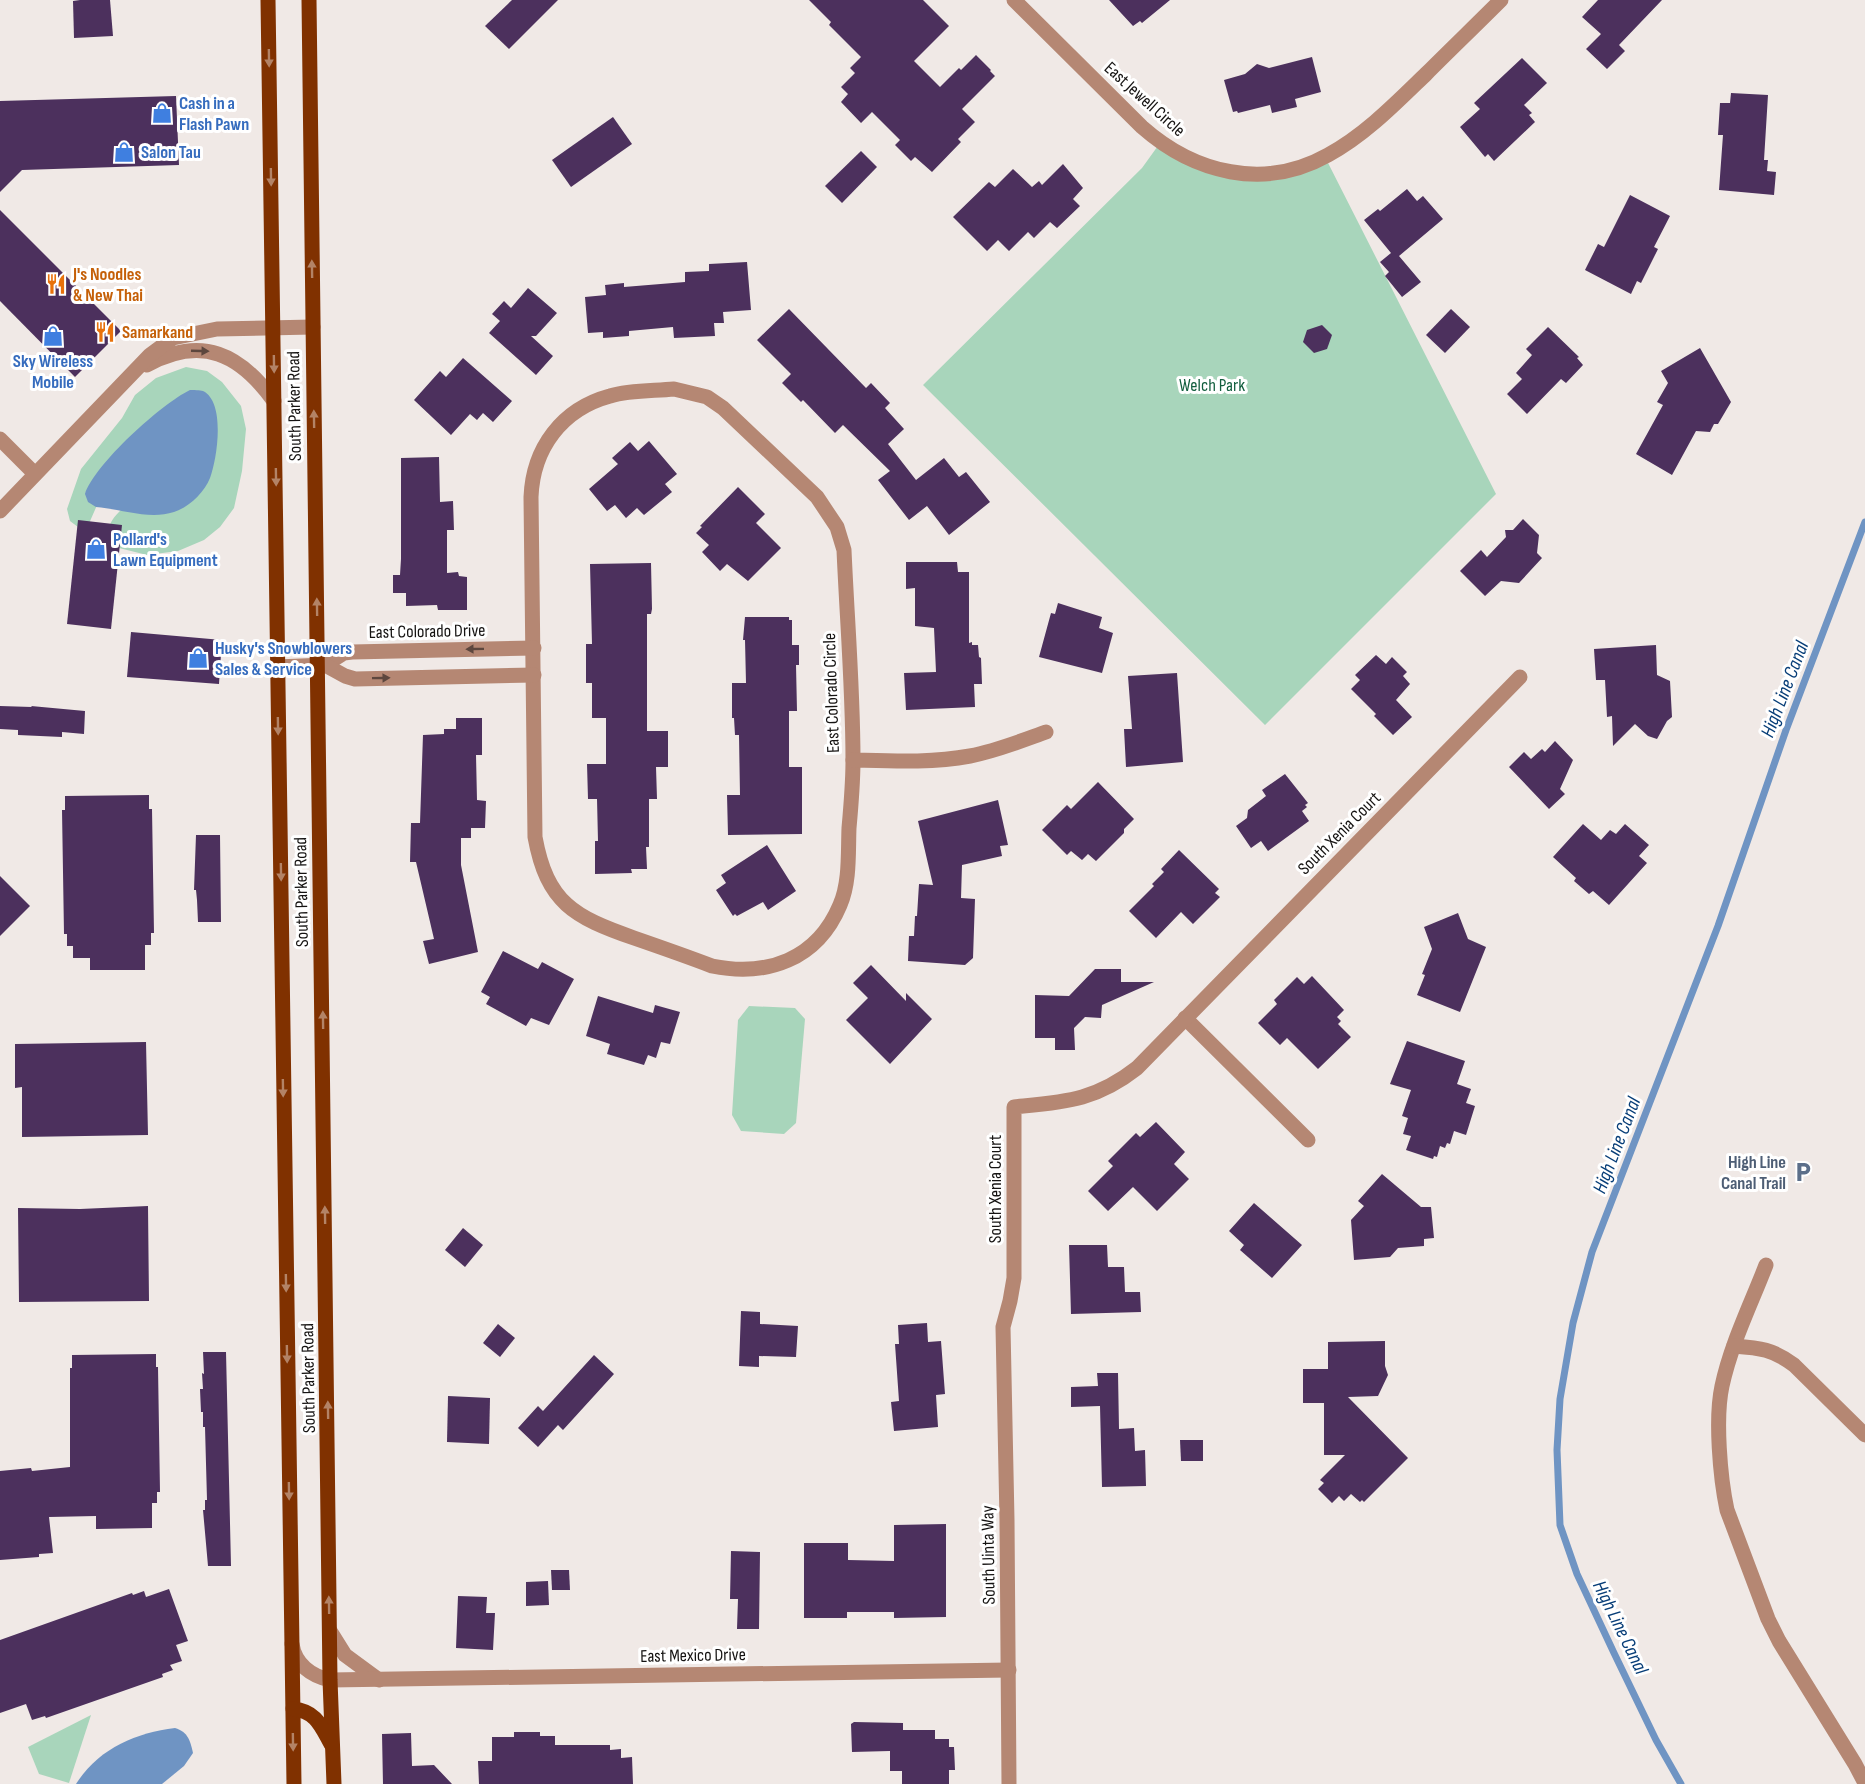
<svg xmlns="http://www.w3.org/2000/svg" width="1865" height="1784" viewBox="0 0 1865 1784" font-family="'Sofia Sans Condensed',sans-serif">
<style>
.green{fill:#a8d5bb}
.water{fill:#6f94c3}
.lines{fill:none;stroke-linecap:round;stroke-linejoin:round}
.stream{stroke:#6f94c3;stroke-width:7}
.building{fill:#4c305d}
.minor{stroke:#b58773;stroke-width:15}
.major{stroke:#803100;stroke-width:15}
.oneway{fill:#b38366}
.oneway2{fill:#5d473e}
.labels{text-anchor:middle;stroke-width:6;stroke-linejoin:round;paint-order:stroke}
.street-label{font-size:18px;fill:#151312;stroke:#fff}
.shop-label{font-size:18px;font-weight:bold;fill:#366cbe;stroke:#fff;text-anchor:start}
.food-label{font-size:18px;font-weight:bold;fill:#c56008;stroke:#fff;text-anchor:start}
.park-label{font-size:18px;fill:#125e3e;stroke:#fff}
.service-label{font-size:18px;font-weight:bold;fill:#4e5e75;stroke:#fff;text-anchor:end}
.water-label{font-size:20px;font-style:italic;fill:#083e78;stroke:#fff}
</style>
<rect width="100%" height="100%" fill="#f0e9e6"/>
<g class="green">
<path d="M1160,143l77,30 88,-16 171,337 -231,231 -342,-340 219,-217z"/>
<path d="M186,367l21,4 15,11 19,24 5,23 -4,42 -8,37 -14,19 -16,13 -26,11 -31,4 -32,-8c-8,-20 -8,-23 7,-38l-17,-22 -18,41 -5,2 -12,-9 -3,-12 14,-40 41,-51 13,-23 21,-17z"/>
<path d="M749,1006l46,2 10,11 -9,104 -12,11 -43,-3 -9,-16 6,-95z"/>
<path d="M91,1715l-22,68 -30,-9 -11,-27z"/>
</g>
<g class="water">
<path d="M190,390c3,0 10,0 13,1 23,11 14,69 7,87 -6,15 -21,29 -36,34 -25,8 -53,-3 -78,-5l-8,-5 -3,-8c10,-30 76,-90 105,-104z"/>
<path d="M175,1728c13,4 15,12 18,25l-9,13 -22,18h-86c22,-35 59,-51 99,-56z"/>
</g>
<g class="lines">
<path class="stream" d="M1681,1784l-25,-44 -42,-87 -37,-79 -17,-49 -3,-75 3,-51 13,-76 19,-71 126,-326 68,-196 79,-208"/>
</g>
<g class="building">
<path d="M80,0h30l3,36 -39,2 -1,-37z"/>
<path d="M512,0h46l-49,49 -24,-23z"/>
<path d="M809,0h114l26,26 -35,35 26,26 19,-19 2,2 15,-15 15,15 -1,1 5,5 -33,33 13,13 -17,17 3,3 -29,30 -17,-15 -4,4 -16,-16 5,-5 -28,-28 -11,11 -20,-21 7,-8 -7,-7 14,-14 -5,-5 11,-11 -32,-32 2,-3z"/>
<path d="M1109,0h61l-28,23 -2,-2 -7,5z"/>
<path d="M1598,0h64l-43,45 6,6 -18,18 -21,-20 15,-15 -19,-17z"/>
<path d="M1312,57l9,35 -26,7 2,8 -25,6 -2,-8 -32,8 -1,-2 -4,1 -9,-32 21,-6 12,-10 12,4z"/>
<path d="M1522,58l25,25 -23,22 8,8 -3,2 6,7 -41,39 -6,-7 -3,3 -25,-30 20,-18 -6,-6z"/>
<path d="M1731,93l37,2 -4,65h4l-1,11 9,1 -2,23 -55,-5 4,-55h-5l2,-32h10z"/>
<path d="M176,96l3,69 -157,5 -22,22v-91z"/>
<path d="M613,117l19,27 -61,43 -19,-27z"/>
<path d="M861,151l16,16 -35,36 -17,-17z"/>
<path d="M1063,164l20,24 -10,11 7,7 -23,22 -7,-6 -16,16 -6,-6 -19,19 -11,-11 -11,11 -34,-34 36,-35 6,5 18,-18 19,18 7,-6 3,4z"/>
<path d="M1407,189l10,12 6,-5 20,23 -44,37 22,26 -19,15 -17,-21 4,-4 -9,-10 11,-9 -27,-33 14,-11 2,2z"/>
<path d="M1630,195l40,21 -16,31 4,2 -17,34 -4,-2 -6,13 -46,-24 13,-26 6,3z"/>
<path d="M0,210l121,121 -46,46 -75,-76z"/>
<path d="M747,262l4,48 -28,2 1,11h-10l1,13 -41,2 -1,-11 -44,4v5l-26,2v-6l-15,1 -3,-36 21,-2 -1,-10 19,-2v4l61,-5v-10l24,-1v-7z"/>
<path d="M528,288l29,25 -21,23h-5l22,20 -17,19 -47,-42 11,-12 -8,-7 12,-13 7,7z"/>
<path d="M789,309l77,79 5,-5 19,20 -5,5 19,21 -16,15 28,36 28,-22 15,19 7,-5 24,30 -41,33 -22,-29 -18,14 -31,-40 12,-9 -47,-46 -8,8 -32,-33 -2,2 -19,-19 9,-9 -34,-34z"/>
<path d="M1451,309l19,18 -25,26 -19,-18z"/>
<path d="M1322,325l10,10 -5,14 -13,4 -11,-11 4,-12z"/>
<path d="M1548,327l31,30 -2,1 6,7 -17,18 -5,-4 -34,35 -20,-20 15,-15 -6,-6 16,-18 -6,-6z"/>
<path d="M1700,348l31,54 -13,22h-4l-4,8 -14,-1 -24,44 -36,-21 27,-49 -6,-3 11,-19 -7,-12z"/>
<path d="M463,358l49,43 -19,21 -10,-9 -6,7 -7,-6 -19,21 -37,-35 26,-29 6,6z"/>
<path d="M649,441l28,33 -12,10 7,8 -28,23 -7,-7 -11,10 -11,-13 -8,6 -18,-22 29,-25 -6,-6 18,-16 8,9z"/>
<path d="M439,457l1,45 13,-1 1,29h-7v43l11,-1 1,4 8,1v33h-29l-1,-5 -31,1v-13h-13v-18h7l1,-16v-101z"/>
<path d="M738,487l27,27 -9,9 25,25 -33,33 -21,-17 -7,7 -18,-19 7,-7 -13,-12 6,-6 -2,-1z"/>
<path d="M1523,519l16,16 -2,18 5,5 -23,25 -18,-2 -16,15 -25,-25 21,-21 6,7 19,-20 -1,-7h8z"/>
<path d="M78,520l44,5 -11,104 -44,-5z"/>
<path d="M906,562h51l1,10h11v71l3,-1v3h6l1,12 2,1 1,26h-8l1,23 -69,3 -2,-37 32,-1 -2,-44 -19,-2v-38l-9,1z"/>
<path d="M651,563l1,46 -1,5h-4v117h21v36h-12l1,32h-8v48h-3l1,22h-16l1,4 -37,1v-33h3l-1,-42h-9l-1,-35h19v-46h-14v-35h-6v-39h6l-2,-80z"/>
<path d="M1058,603l44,14 -3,11 14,5 -11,40 -63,-16 12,-44 4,1z"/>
<path d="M745,617h44v3h3v25h7v20h-3l1,46h-8v56h13v67l-74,1 -1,-40h13l-1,-60h-4l-1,-17h-2v-35h14l-1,-43h-2z"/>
<path d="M131,632l91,8 -3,44 -92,-7z"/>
<path d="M1656,645l1,30 13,6 2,36 -5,4 -10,18 -9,-3 -13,-12 -22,22 -1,-30 -5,1 -2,-37h-9l-2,-31z"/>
<path d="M1376,655l10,9 6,-7 15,15 -4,4 7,8 -14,16 16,17 -19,18 -19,-19 2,-2 -25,-25 9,-9 -5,-5z"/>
<path d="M1177,673l6,89 -57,5 -2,-38h8l-4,-53z"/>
<path d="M0,706l32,1 -1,-1 54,5 -1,23 -22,-2v5l-44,-2v-5l-18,-1z"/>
<path d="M456,718h26v37h-6l1,45 9,1 -1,27h-14v10h-10v27l17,87 -49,12 -6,-23 11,-2 -18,-77h-6l1,-39h9l3,-88 21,-1v-5h12z"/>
<path d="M1555,741l18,19 -13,29 5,5 -16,15 -40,-42 15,-15 7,7 11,-10 3,3z"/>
<path d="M1285,774l23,29 -3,2 2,2 -5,4 7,10 -41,30 -7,-10 -10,7 -15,-22 11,-8 1,-8 18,-14 -4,-6z"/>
<path d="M1098,782l36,37 -10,10v4l-28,28 -8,-7 -6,6 -11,-9 -4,4 -25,-25 25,-25 4,4z"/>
<path d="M149,795v14h3l2,124h-3v12h-6v25h-55v-12h-17v-12h-6v-12h-3l-2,-124h3v-14z"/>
<path d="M998,800l10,45 -8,1 2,10 -40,9 -1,33 14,1 -2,59 -8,7 -57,-4 1,-25h5l1,-20h2l2,-32 14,1 -15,-64z"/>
<path d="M1583,824l18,16 9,-10 6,4 9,-10 24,21 -10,11 8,7 -38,42 -16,-14 -4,3 -15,-13 2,-3 -23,-21z"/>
<path d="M196,835h24l1,87h-23l-1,-22 -1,-10h-2z"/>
<path d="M767,845l29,46 -28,19 -5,-8 -26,14 -2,-2 -2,2 -17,-26 10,-7 -5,-8z"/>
<path d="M1179,850l40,39 -4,4 5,4 -27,27 -12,-12 -25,26 -27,-27 25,-25 -2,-2 12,-12 -3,-3z"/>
<path d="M0,876l30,30 -30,30z"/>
<path d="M1458,913l10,26 18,8 -26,65 -43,-17 8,-20 -3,-1 10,-25 -8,-22z"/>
<path d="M503,951l35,18 4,-7 32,17 -25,46 -18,-7 -5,8 -40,-22 4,-7 -9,-5z"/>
<path d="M871,965l35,36v-8l26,26 -42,45 -44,-44 22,-22 -15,-15z"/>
<path d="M1095,969h26v13h33l-52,23 -1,13 -16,-1 -11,11 1,22h-20v-12h-20v-43l34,1z"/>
<path d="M1312,976l32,34 -7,7 4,4 -3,3 13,13 -33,32 -31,-31 -7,7 -22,-22 19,-19 -3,-4 23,-23 7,7z"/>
<path d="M598,996l55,17 2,-8 25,7 -10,32 -9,-2 -5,16 -8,-3 -4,10 -37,-11 3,-10 -24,-8z"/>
<path d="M1407,1041l58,20 -8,23 14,5 -5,14 9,3 -9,29 -12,-4 -4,13 -3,-1 -2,5 -5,-2 -3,11 -3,-1 -1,3 -27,-9 5,-14 -8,-2 5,-16 -6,-2 9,-26 -21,-6z"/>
<path d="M146,1042l2,93 -126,2v-50l-7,1v-44z"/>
<path d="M1156,1122l29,30 -11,12 15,15 -32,32 -24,-24 -25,24 -20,-20 25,-25 -5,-5 28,-28 4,4z"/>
<path d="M1382,1174l39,33h10l3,31 -10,1v7l-26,2 -8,9 -36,3 -3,-40 13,-14 -6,-5z"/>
<path d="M1254,1203l48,42 -30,33 -32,-28 4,-5 -15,-14z"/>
<path d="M148,1206l1,95 -130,1 -1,-94 62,1z"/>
<path d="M463,1228l20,17 -18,22 -20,-17z"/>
<path d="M1069,1245h38l1,22h16l1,25h15l1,20 -70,2z"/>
<path d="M741,1311l19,1v12l38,2 -2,31 -37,-1v11l-20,-1z"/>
<path d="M927,1323l1,19 13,-1 4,53 -9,1 2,32 -44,4 -3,-29 8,-1 -4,-57h4l-1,-19z"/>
<path d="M498,1324l17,14 -15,19 -17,-14z"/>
<path d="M1385,1341v25l3,9 -10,21 -30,1 60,61 -44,44 -2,-2 -2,2 -9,-8 -7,7 -5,-5 -7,7 -14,-14 6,-6 -4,-3 25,-25h-21v-52h-21v-34h25v-27z"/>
<path d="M203,1352h23l5,214h-23l-5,-56h2v-10h2l-2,-73h-2v-15h-2l-1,-23h3l-1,-16 2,1z"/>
<path d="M156,1354v13h2l2,125h-3v11h-5v25l-56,1v-13l-47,1 4,36 -14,1v3l-39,3v-89l31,-3 1,3 38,-4v-99h2v-13z"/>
<path d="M594,1355l20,19 -51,56 -5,-5 -20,22 -20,-19 20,-22 5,5z"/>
<path d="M1097,1373h21l1,56 15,-1 1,23 10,-1 1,36 -44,1 -2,-81 -29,1v-20l27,-1z"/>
<path d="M448,1396l42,2 -1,46 -42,-2z"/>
<path d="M1180,1440h23v21h-22z"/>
<path d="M946,1524v93l-52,1v-6h-47v6h-43v-75h44v17l46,1v-36z"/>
<path d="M731,1551l29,1 -1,77h-22l1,-30h-8z"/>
<path d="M551,1570h18l1,20h-18z"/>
<path d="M548,1581l1,24 -23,1v-24z"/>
<path d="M169,1589l19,52 -12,4 6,16 -12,4 3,5 -11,4 1,3 -117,41 -1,-2 -13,4 -6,-16 -26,9v-73l132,-47 1,2 11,-4 2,6z"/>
<path d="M458,1596l29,1 -1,16h9l-2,37 -37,-2z"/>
<path d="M854,1722l49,1v7h32v9h14v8h5l1,23h-6v14h-47v-13h-12v-20l-38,1 -1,-28z"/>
<path d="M514,1732h26v4h15v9h55v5l11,-1v9l11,-1 1,27h-154l-1,-23h14v-24h22z"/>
<path d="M411,1733l1,33 22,-1 18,19h-69l-1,-50z"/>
</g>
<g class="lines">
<g class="minor">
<path d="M1014,0l128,127c52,46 122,64 186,28 37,-20 68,-52 98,-81 25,-25 50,-49 75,-74"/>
<path d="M147,365c55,-30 93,-11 127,36"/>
<path d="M674,389l33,8 16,11 94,89 20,30 7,23c3,69 9,140 9,210 0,23 -2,46 -4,68 -1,25 1,54 -9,77 -23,55 -73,72 -128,61 -26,-10 -52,-19 -78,-28 -60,-21 -87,-35 -99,-101l-4,-340c2,-49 31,-88 79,-101 20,-6 43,-5 64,-7z"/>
<path d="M0,439l35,35"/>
<path d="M0,511l150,-156 23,-17 44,-9 96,-2"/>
<path d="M325,665l19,-12 8,-1 182,-4"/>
<path d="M277,667l48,-2 20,11 10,3 179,-4"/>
<path d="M853,760c39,1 79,3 117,-4 26,-5 51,-15 76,-24"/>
<path d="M1185,1018l123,122"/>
<path d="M1766,1265c-15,39 -35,79 -44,121 -7,32 -2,91 5,124l41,109 11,22 76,123 10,19"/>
<path d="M1734,1346c26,2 39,3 60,19l71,70"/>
<path d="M330,1631l15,24 34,25"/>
<path d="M292,1644c3,20 19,32 38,36l679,-10"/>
<path d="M1009,1784l-2,-264 -4,-193 7,-26 4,-23v-171c50,-5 81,-6 123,-39l383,-391"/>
</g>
<g class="major">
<path d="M268,0l26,1784"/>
<path d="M309,0l21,1680 4,104"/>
<path d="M293,1709c23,2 28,17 38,35"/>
</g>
</g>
<defs><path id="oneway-solid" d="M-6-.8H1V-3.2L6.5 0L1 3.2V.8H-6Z" transform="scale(1.5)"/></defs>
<g class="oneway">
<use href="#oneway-solid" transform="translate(269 58) rotate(89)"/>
<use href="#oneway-solid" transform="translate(271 177) rotate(89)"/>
<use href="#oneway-solid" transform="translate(312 269) rotate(-91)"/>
<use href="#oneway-solid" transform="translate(274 364) rotate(89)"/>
<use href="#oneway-solid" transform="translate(314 419) rotate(-91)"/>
<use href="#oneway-solid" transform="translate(276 477) rotate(89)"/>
<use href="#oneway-solid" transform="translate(317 607) rotate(-91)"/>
<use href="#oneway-solid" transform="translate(278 726) rotate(89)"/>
<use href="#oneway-solid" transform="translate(281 872) rotate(89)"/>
<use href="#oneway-solid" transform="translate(323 1020) rotate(-91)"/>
<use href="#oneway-solid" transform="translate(283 1088) rotate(89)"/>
<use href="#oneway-solid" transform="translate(325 1215) rotate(-91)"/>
<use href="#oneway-solid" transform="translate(286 1283) rotate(89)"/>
<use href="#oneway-solid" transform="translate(287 1354) rotate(89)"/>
<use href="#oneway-solid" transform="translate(328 1410) rotate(-91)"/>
<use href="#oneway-solid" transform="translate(289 1491) rotate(89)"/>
<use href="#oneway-solid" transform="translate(329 1605) rotate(-91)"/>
<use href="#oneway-solid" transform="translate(293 1742) rotate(89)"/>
</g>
<g class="oneway2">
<use href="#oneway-solid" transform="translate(200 351) rotate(2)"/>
<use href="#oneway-solid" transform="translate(475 649) rotate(179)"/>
<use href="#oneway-solid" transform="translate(381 678) rotate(-1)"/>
</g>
<defs>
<g id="shop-bare" transform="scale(1.62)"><path d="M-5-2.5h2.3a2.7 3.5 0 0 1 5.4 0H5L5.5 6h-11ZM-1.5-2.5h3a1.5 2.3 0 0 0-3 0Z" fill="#3f7fe0" stroke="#fff" stroke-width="2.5" paint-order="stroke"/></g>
<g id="restaurant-bare" transform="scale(1.62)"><path d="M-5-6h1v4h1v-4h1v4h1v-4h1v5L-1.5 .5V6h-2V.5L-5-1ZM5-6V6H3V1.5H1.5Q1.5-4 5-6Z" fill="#e8710a" stroke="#fff" stroke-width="2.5" paint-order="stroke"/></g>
<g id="parking-bare" transform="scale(1.62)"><path d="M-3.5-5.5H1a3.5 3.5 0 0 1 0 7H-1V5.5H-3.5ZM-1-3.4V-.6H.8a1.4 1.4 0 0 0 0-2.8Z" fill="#5c6f8a" stroke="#fff" stroke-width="2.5" paint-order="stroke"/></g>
</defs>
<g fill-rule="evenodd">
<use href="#shop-bare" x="162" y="113"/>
<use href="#shop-bare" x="124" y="152"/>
<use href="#restaurant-bare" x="56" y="284"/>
<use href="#restaurant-bare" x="105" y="332"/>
<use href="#shop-bare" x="53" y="336"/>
<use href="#shop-bare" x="96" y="549"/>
<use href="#shop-bare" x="198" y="658"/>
<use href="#parking-bare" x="1803" y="1172"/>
</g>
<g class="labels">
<g class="street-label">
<text transform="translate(1145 99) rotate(42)" y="6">East Jewell Circle</text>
<text transform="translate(294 406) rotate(-91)" y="6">South Parker Road</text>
<text transform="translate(427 631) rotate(-1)" y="6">East Colorado Drive</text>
<text transform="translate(831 693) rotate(-92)" y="6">East Colorado Circle</text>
<text transform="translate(1339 833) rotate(-45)" y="6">South Xenia Court</text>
<text transform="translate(301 892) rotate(-91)" y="6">South Parker Road</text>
<text transform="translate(995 1189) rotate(-90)" y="6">South Xenia Court</text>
<text transform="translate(308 1378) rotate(-91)" y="6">South Parker Road</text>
<text transform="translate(988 1555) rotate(-91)" y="6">South Uinta Way</text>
<text transform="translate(693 1655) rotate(-1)" y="6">East Mexico Drive</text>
</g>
<g class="shop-label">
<text x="179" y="109">Cash in a<tspan x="179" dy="21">Flash Pawn</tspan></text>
<text x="141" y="158">Salon Tau</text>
<text x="53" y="367" text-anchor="middle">Sky Wireless<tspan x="53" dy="21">Mobile</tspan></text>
<text x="113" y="545">Pollard's<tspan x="113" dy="21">Lawn Equipment</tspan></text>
<text x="215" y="654">Husky's Snowblowers<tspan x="215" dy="21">Sales &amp; Service</tspan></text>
</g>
<g class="food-label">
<text x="73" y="280">J's Noodles<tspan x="73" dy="21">&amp; New Thai</tspan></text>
<text x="122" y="338">Samarkand</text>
</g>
<g class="park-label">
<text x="1212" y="391">Welch Park</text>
</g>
<g class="service-label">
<text x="1786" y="1168">High Line<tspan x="1786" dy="21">Canal Trail</tspan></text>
</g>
<g class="water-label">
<text transform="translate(1784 689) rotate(-69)" y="7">High Line Canal</text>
<text transform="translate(1616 1145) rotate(-69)" y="7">High Line Canal</text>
<text transform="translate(1621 1627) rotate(64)" y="7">High Line Canal</text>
</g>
</g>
</svg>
